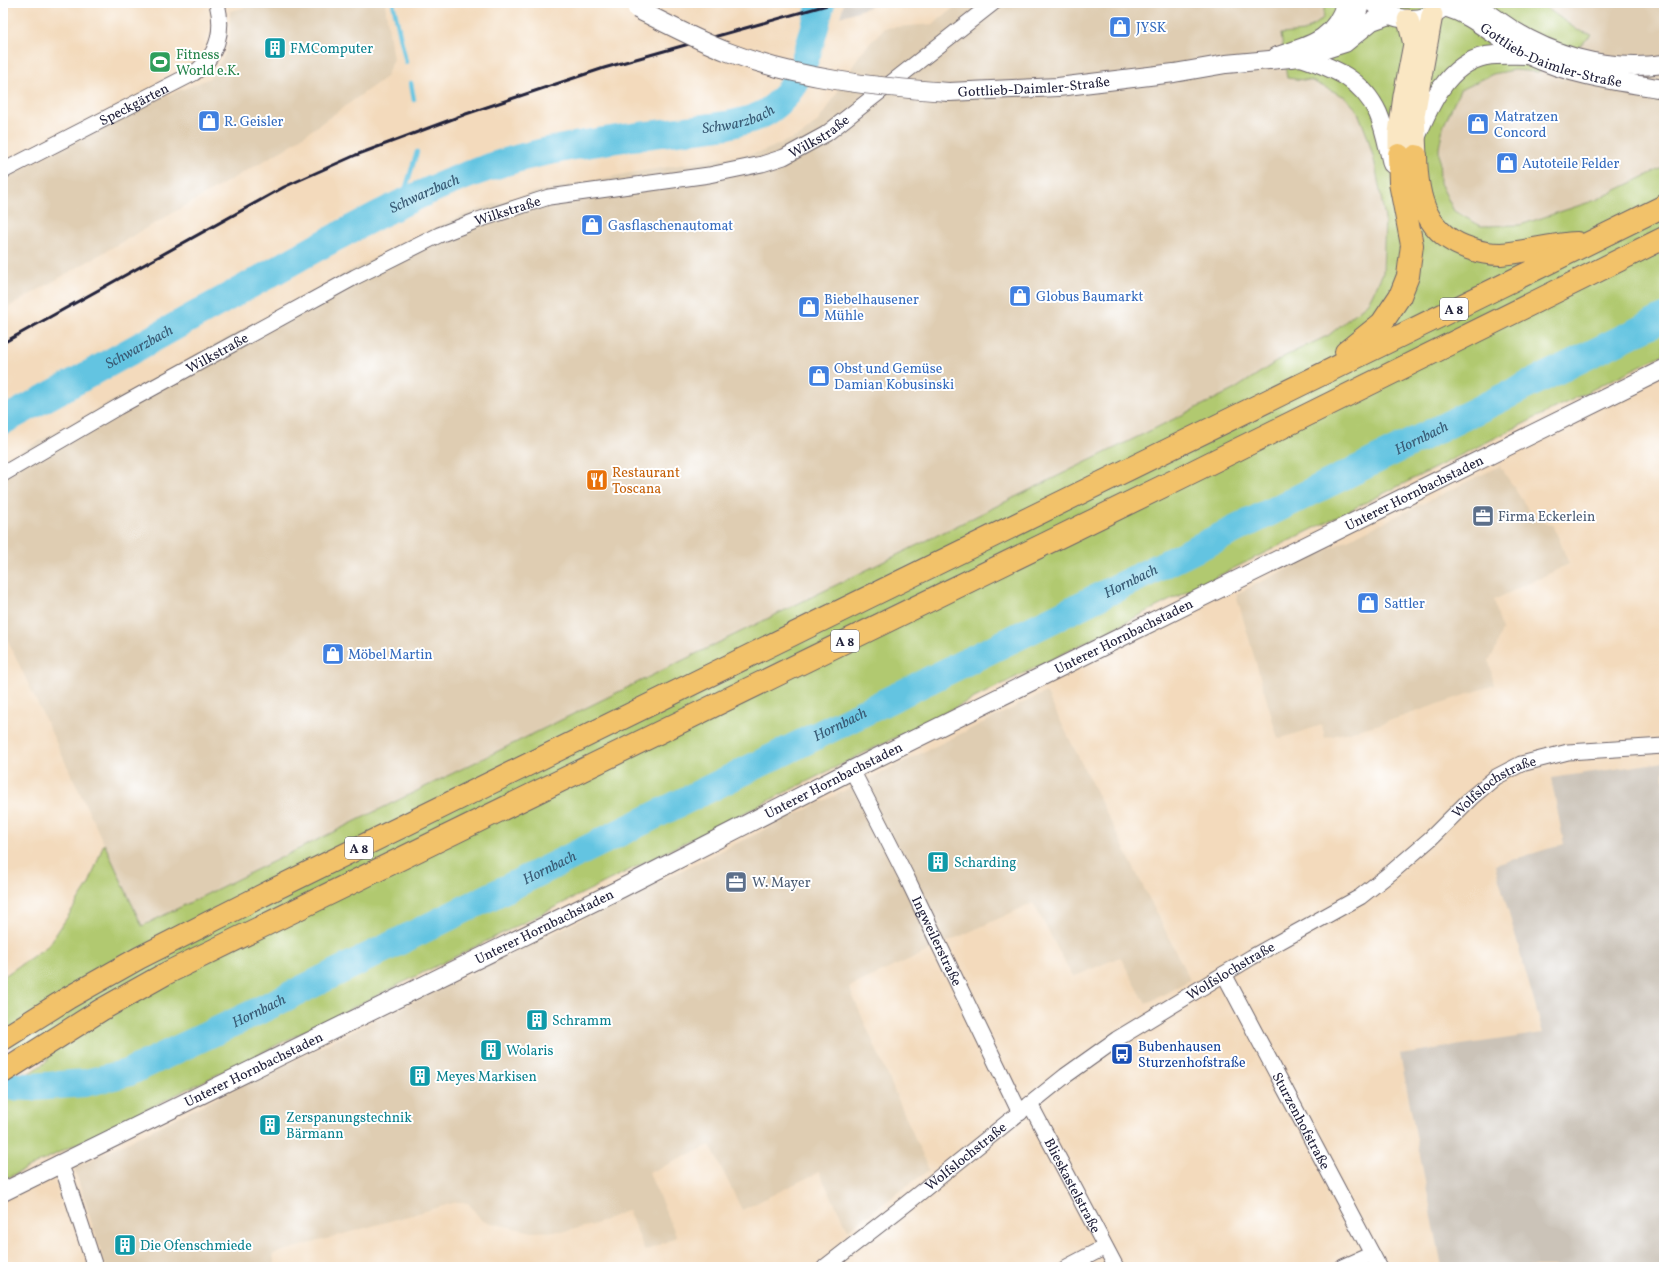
<svg xmlns="http://www.w3.org/2000/svg" width="1667" height="1270" viewBox="0 0 1667 1270" font-family="Vollkorn,serif">
<style>
.built{fill:#dfcdb2}
.industrial{fill:#cbc3b8}
.green{fill:#b1c96f;stroke:#6a7655}
.lines{fill:none;stroke-linecap:round;stroke-linejoin:round}
.stream{stroke:#63c4e1;stroke-width:4.5}
.river{stroke:#63c4e1;stroke-width:28}
.minor-casing{stroke:#6b6268;stroke-width:17}
.tertiary-casing{stroke:#6b6268;stroke-width:20}
.secondary-casing{stroke:#6b6268;stroke-width:23}
.motorway-casing{stroke:#6b6268;stroke-width:24}
.minor{stroke:#fff;stroke-width:15}
.tertiary{stroke:#fff;stroke-width:18}
.secondary{stroke:#fae7c3;stroke-width:21}
.motorway{stroke:#f2c26a;stroke-width:22}
.rail{stroke:#22223b;stroke-width:3}
.tertiary-bridge-casing{stroke:#6b6268;stroke-width:20;stroke-linecap:butt}
.tertiary-bridge{stroke:#fff;stroke-width:18}
.labels{text-anchor:middle;stroke-width:4;stroke-linejoin:round;paint-order:stroke}
.shield{fill:#fff;stroke:#646476;stroke-width:1}
.shield-label{font-size:13px;font-weight:bold;fill:#22223b}
.shop-label{font-size:14px;fill:#366cbe;stroke:#fff;text-anchor:start}
.culture-label{font-size:14px;fill:#0d838f;stroke:#fff;text-anchor:start}
.street-label{font-size:14px;fill:#22223b;stroke:#fff}
.leisure-label{font-size:14px;fill:#27864d;stroke:#fff;text-anchor:start}
.food-label{font-size:14px;fill:#c56008;stroke:#fff;text-anchor:start}
.service-label{font-size:14px;fill:#4e5e75;stroke:#fff;text-anchor:start}
.transit-label{font-size:14px;fill:#164399;stroke:#fff;text-anchor:start}
.water-label{font-size:15px;font-style:italic;fill:#395b75;stroke:#fff}
</style>
<rect width="100%" height="100%" fill="#fff"/>
<filter id="ink" filterUnits="userSpaceOnUse"><feTurbulence type="fractalNoise" baseFrequency=".025" numOctaves="2"/><feDisplacementMap in="SourceGraphic" scale="8" xChannelSelector="R" yChannelSelector="G"/><feConvolveMatrix kernelMatrix="1 2 1 2 8 2 1 2 1" color-interpolation-filters="sRGB"/></filter>
<filter id="wash" filterUnits="userSpaceOnUse"><feTurbulence type="fractalNoise" baseFrequency=".012" numOctaves="4" result="noise"/><feDisplacementMap in="SourceGraphic" scale="16" xChannelSelector="R" yChannelSelector="G"/><feGaussianBlur stdDeviation="0.9" result="paint"/><feColorMatrix in="noise" values="0 0 0 0 0 0 0 0 0 0 0 0 0 0 0 0 0 1.4 0 .05"/><feComposite in="paint" operator="in"/></filter>
<g filter="url(#wash)">
<rect width="100%" height="100%" fill="#f3dabc"/>
<g class="built">
<path d="M266,3h119l8,57 -7,17 -98,70 -285,163v-131l138,-73 69,-28 14,-22 6,-19v-26z"/>
<path d="M960,3h365l-2,15 -19,14 -23,2 31,47 33,16 12,13 11,28 7,26 10,55 -2,54 -15,30 -39,32 -44,21 -50,33 -1093,537 -17,-38 -118,-249 -4,-28v-150l350,-192 98,-49 34,-13 49,-15 96,-19 131,-21 42,-18 15,-13 12,-17 30,-50 24,-26 49,-4z"/>
<path d="M1540,3h124v164l-68,33 -76,25 -39,1 -27,-15 -14,-28 -1,-35 4,-21 17,-37 33,-16 21,-4 24,2 53,-37 -14,-5z"/>
<path d="M1500,466l35,54 18,4 16,40 -75,36 8,30 -7,21 -6,9 5,25 -114,39 -55,14 -3,-13 -44,14 -42,-145z"/>
<path d="M1046,692l144,288 -44,24 -26,-47 -47,20 -40,-74 -184,84 80,183 -81,60 -29,-58 -77,38 -32,-65 -61,28 28,64 -32,14 -17,-41 -32,14 -29,7 -34,1 -51,-11 -14,-18 -11,-1 -184,52 2,13h-169l-32,-99z"/>
</g>
<g class="industrial">
<path d="M844,3h37l-41,14z"/>
<path d="M1664,762v505h-222l-42,-213 143,-21 -48,-168 69,-21 -13,-66z"/>
</g>
<path class="green" d="M1325,3h215l37,27 15,5 -20,17 -34,20 -24,-2 -21,4 -33,16 -17,37 -4,21 1,35 14,28 27,15 39,-1 76,-25 68,-33v187c-554,275 -1106,554 -1661,826v-90l46,-30 -46,-16v-67l46,-32 40,-61 15,-41 38,83 1093,-537 50,-33 44,-21 39,-32 15,-30 2,-54 -10,-55 -7,-26 -11,-28 -12,-13 -33,-16 -25,-3 -6,-44 23,-2 19,-14z"/>
<g class="lines">
<g class="stream">
<path d="M393,3l13,59"/>
<path d="M411,83l3,17"/>
<path d="M401,203l16,-51"/>
</g>
<g class="river">
<path id="s1" d="M3,421c85,-46 170,-93 254,-140 86,-48 170,-98 266,-124 66,-17 136,-23 204,-32 13,-3 26,-5 38,-12 36,-20 47,-74 56,-110"/>
<path id="s2" d="M3,1086l30,1 52,-4 42,-10 121,-57 1416,-698"/>
</g>
</g>
</g>
<g filter="url(#ink)">
<g class="lines">
<g class="minor-casing">
<g id="minor">
<path d="M1276,55c32,-11 57,-15 68,-52"/>
<path id="s3" d="M3,171l191,-98c24,-17 30,-42 23,-70"/>
<path id="s4" d="M3,474l115,-67 237,-130 84,-42 39,-15 71,-23 160,-22 53,-11 22,-7 42,-23 167,-131"/>
<path id="s5" d="M852,770l55,108 113,235"/>
<path id="s6" d="M1224,974l155,293"/>
<path id="s7" d="M1030,1104l86,163"/>
<path d="M59,1163l7,15 29,89"/>
<path id="s8" d="M825,1267l81,-63 159,-128 52,-37 135,-82 108,-60 33,-26 37,-32 42,-42 24,-20 25,-13 47,-12 96,-6"/>
<path d="M1067,1267l38,-20"/>
<path d="M1343,1267l29,-13"/>
</g>
</g>
<g class="tertiary-casing">
<g id="tertiary">
<path d="M1373,3c20,20 48,21 70,5"/>
<path d="M1476,3c6,7 14,11 22,17 48,35 107,52 166,44"/>
<path id="s9" d="M1444,7c32,8 55,35 84,48 45,21 88,26 136,34"/>
<path d="M1332,41l23,-23 6,-15"/>
<path d="M1301,57c33,11 61,22 77,56 7,16 10,35 14,51"/>
<path id="s10" d="M949,92l109,-5 116,-14 52,-9 75,-7 44,-14 27,-22 17,-6"/>
<path d="M1416,138c13,-32 31,-74 70,-82 13,-2 27,-1 41,-1"/>
<path id="s11" d="M3,1192l617,-303 232,-119 812,-401"/>
</g>
</g>
<g class="secondary-casing">
<g id="secondary">
<path d="M1399,155v-22l5,-37 10,-52 -6,-24"/>
<path d="M1416,156l-2,-41 18,-100"/>
</g>
</g>
<g class="motorway-casing">
<g id="motorway">
<path d="M1416,156c1,43 10,79 55,93 8,3 21,5 30,5 26,-2 50,-10 76,-11"/>
<path d="M1346,352l36,-29 18,-27 8,-20 4,-31 -12,-62 -1,-28"/>
<path d="M3,1039l65,-41 71,-40 136,-69 1389,-683"/>
<path d="M3,1072l98,-62 64,-36 1015,-496 484,-240"/>
</g>
</g>
<use href="#minor" class="minor"/>
<use href="#tertiary" class="tertiary"/>
<use href="#secondary" class="secondary"/>
<use href="#motorway" class="motorway"/>
<path class="rail" d="M3,343l281,-156 72,-32 110,-41 138,-46 230,-65"/>
<g class="tertiary-bridge-casing">
<path id="tertiary-bridge" d="M637,9c30,15 60,31 91,43 70,27 147,35 221,40"/>
</g>
<use href="#tertiary-bridge" class="tertiary-bridge"/>
</g>
</g>
<defs>
<g id="shop-square" transform="scale(1.15)"><rect x="-9" y="-9" width="18" height="18" rx="4" fill="#3f7fe0" stroke="#fff"/><path d="M-5-2.5h2.3a2.7 3.5 0 0 1 5.4 0H5L5.5 6h-11ZM-1.5-2.5h3a1.5 2.3 0 0 0-3 0Z" fill="#fff"/></g>
<g id="building-square" transform="scale(1.15)"><rect x="-9" y="-9" width="18" height="18" rx="4" fill="#0f9aa8" stroke="#fff"/><path d="M-4-6H4V6H1V3H-1V6H-4ZM-2.5-4.3h1.7v1.8h-1.7ZM.8-4.3h1.7v1.8H.8ZM-2.5-1h1.7V.8h-1.7ZM.8-1h1.7V.8H.8Z" fill="#fff"/></g>
<g id="stadium-square" transform="scale(1.15)"><rect x="-9" y="-9" width="18" height="18" rx="4" fill="#2e9e5b" stroke="#fff"/><path d="M0-5a6.5 5 0 1 0 0 10a6.5 5 0 1 0 0-10ZM-3.5-1.8h7v3.6h-7Z" fill="#fff"/></g>
<g id="restaurant-square" transform="scale(1.15)"><rect x="-9" y="-9" width="18" height="18" rx="4" fill="#e8710a" stroke="#fff"/><path d="M-5-6h1v4h1v-4h1v4h1v-4h1v5L-1.5 .5V6h-2V.5L-5-1ZM5-6V6H3V1.5H1.5Q1.5-4 5-6Z" fill="#fff"/></g>
<g id="office-square" transform="scale(1.15)"><rect x="-9" y="-9" width="18" height="18" rx="4" fill="#5c6f8a" stroke="#fff"/><path d="M-6-3h4V-5.5h4V-3h4V5H-6ZM-1-4.5V-3h2v-1.5ZM-6 0V1H6V0Z" fill="#fff"/></g>
<g id="bus-square" transform="scale(1.15)"><rect x="-9" y="-9" width="18" height="18" rx="4" fill="#1a4fb4" stroke="#fff"/><path d="M-5-6H5V4H4V6H2V4H-2V6H-4V4H-5ZM-3.5-4V0h7V-4ZM-3.5 1.2v1.5H-2V1.2ZM2 1.2v1.5H3.5V1.2Z" fill="#fff"/></g>
</defs>
<g fill-rule="evenodd">
<use href="#shop-square" x="1120" y="27"/>
<use href="#building-square" x="275" y="48"/>
<use href="#stadium-square" x="160" y="62"/>
<use href="#shop-square" x="209" y="121"/>
<use href="#shop-square" x="1478" y="124"/>
<use href="#shop-square" x="1507" y="163"/>
<use href="#shop-square" x="592" y="225"/>
<use href="#shop-square" x="1020" y="296"/>
<use href="#shop-square" x="809" y="307"/>
<use href="#shop-square" x="819" y="376"/>
<use href="#restaurant-square" x="597" y="480"/>
<use href="#office-square" x="1483" y="516"/>
<use href="#shop-square" x="1368" y="603"/>
<use href="#shop-square" x="333" y="654"/>
<use href="#building-square" x="938" y="862"/>
<use href="#office-square" x="736" y="882"/>
<use href="#building-square" x="537" y="1020"/>
<use href="#building-square" x="491" y="1050"/>
<use href="#bus-square" x="1122" y="1054"/>
<use href="#building-square" x="420" y="1076"/>
<use href="#building-square" x="270" y="1125"/>
<use href="#building-square" x="125" y="1245"/>
</g>
<g class="labels">
<g class="shield">
<rect x="1440" y="298" width="28" height="22" rx="3"/>
<rect x="831" y="630" width="28" height="22" rx="3"/>
<rect x="345" y="837" width="28" height="22" rx="3"/>
</g>
<g class="shield-label">
<text x="1454" y="314">A 8</text>
<text x="845" y="646">A 8</text>
<text x="359" y="853">A 8</text>
</g>
<g class="shop-label">
<text x="1136" y="32">JYSK</text>
<text x="1494" y="121">Matratzen<tspan x="1494" dy="16">Concord</tspan></text>
<text x="224" y="126">R. Geisler</text>
<text x="1522" y="168">Autoteile Felder</text>
<text x="608" y="230">Gasflaschenautomat</text>
<text x="1036" y="301">Globus Baumarkt</text>
<text x="824" y="304">Biebelhausener<tspan x="824" dy="16">Mühle</tspan></text>
<text x="834" y="373">Obst und Gemüse<tspan x="834" dy="16">Damian Kobusinski</tspan></text>
<text x="1384" y="608">Sattler</text>
<text x="348" y="659">Möbel Martin</text>
</g>
<g class="culture-label">
<text x="290" y="53">FMComputer</text>
<text x="954" y="867">Scharding</text>
<text x="552" y="1025">Schramm</text>
<text x="506" y="1055">Wolaris</text>
<text x="436" y="1081">Meyes Markisen</text>
<text x="286" y="1122">Zerspanungstechnik<tspan x="286" dy="16">Bärmann</tspan></text>
<text x="140" y="1250">Die Ofenschmiede</text>
</g>
<g class="street-label">
<text dy="5" stroke="none"><textPath href="#s9" startOffset="119">Gottlieb-Daimler-Straße</textPath></text>
<text dy="5" stroke="none"><textPath href="#s10" startOffset="85">Gottlieb-Daimler-Straße</textPath></text>
<text dy="5" stroke="none"><textPath href="#s3" startOffset="147">Speckgärten</textPath></text>
<text dy="5" stroke="none"><textPath href="#s4" startOffset="893">Wilkstraße</textPath></text>
<text dy="5" stroke="none"><textPath href="#s4" startOffset="570">Wilkstraße</textPath></text>
<text dy="5" stroke="none"><textPath href="#s4" startOffset="246">Wilkstraße</textPath></text>
<text dy="5" stroke="none"><textPath href="#s11" startOffset="1575">Unterer Hornbachstaden</textPath></text>
<text dy="5" stroke="none"><textPath href="#s11" startOffset="1251">Unterer Hornbachstaden</textPath></text>
<text dy="5" stroke="none"><textPath href="#s11" startOffset="927">Unterer Hornbachstaden</textPath></text>
<text dy="5" stroke="none"><textPath href="#s8" startOffset="827">Wolfslochstraße</textPath></text>
<text dy="5" stroke="none"><textPath href="#s11" startOffset="603">Unterer Hornbachstaden</textPath></text>
<text dy="5" stroke="none"><textPath href="#s5" startOffset="191">Ingweilerstraße</textPath></text>
<text dy="5" stroke="none"><textPath href="#s8" startOffset="503">Wolfslochstraße</textPath></text>
<text dy="5" stroke="none"><textPath href="#s11" startOffset="279">Unterer Hornbachstaden</textPath></text>
<text dy="5" stroke="none"><textPath href="#s6" startOffset="166">Sturzenhofstraße</textPath></text>
<text dy="5" stroke="none"><textPath href="#s8" startOffset="179">Wolfslochstraße</textPath></text>
<text dy="5" stroke="none"><textPath href="#s7" startOffset="92">Blieskastelstraße</textPath></text>
</g>
<g class="leisure-label">
<text x="176" y="59">Fitness<tspan x="176" dy="16">World e.K.</tspan></text>
</g>
<g class="food-label">
<text x="612" y="477">Restaurant<tspan x="612" dy="16">Toscana</tspan></text>
</g>
<g class="service-label">
<text x="1498" y="521">Firma Eckerlein</text>
<text x="752" y="887">W. Mayer</text>
</g>
<g class="transit-label">
<text x="1138" y="1051">Bubenhausen<tspan x="1138" dy="16">Sturzenhofstraße</tspan></text>
</g>
<g class="water-label">
<text dy="5" stroke="none"><textPath href="#s1" startOffset="803">Schwarzbach</textPath></text>
<text dy="5" stroke="none"><textPath href="#s1" startOffset="479">Schwarzbach</textPath></text>
<text dy="5" stroke="none"><textPath href="#s1" startOffset="155">Schwarzbach</textPath></text>
<text dy="5" stroke="none"><textPath href="#s2" startOffset="1567">Hornbach</textPath></text>
<text dy="5" stroke="none"><textPath href="#s2" startOffset="1243">Hornbach</textPath></text>
<text dy="5" stroke="none"><textPath href="#s2" startOffset="919">Hornbach</textPath></text>
<text dy="5" stroke="none"><textPath href="#s2" startOffset="595">Hornbach</textPath></text>
<text dy="5" stroke="none"><textPath href="#s2" startOffset="271">Hornbach</textPath></text>
</g>
</g>
<rect width="1667" height="1270" fill="none" stroke="#fff" stroke-width="16"/>
</svg>
